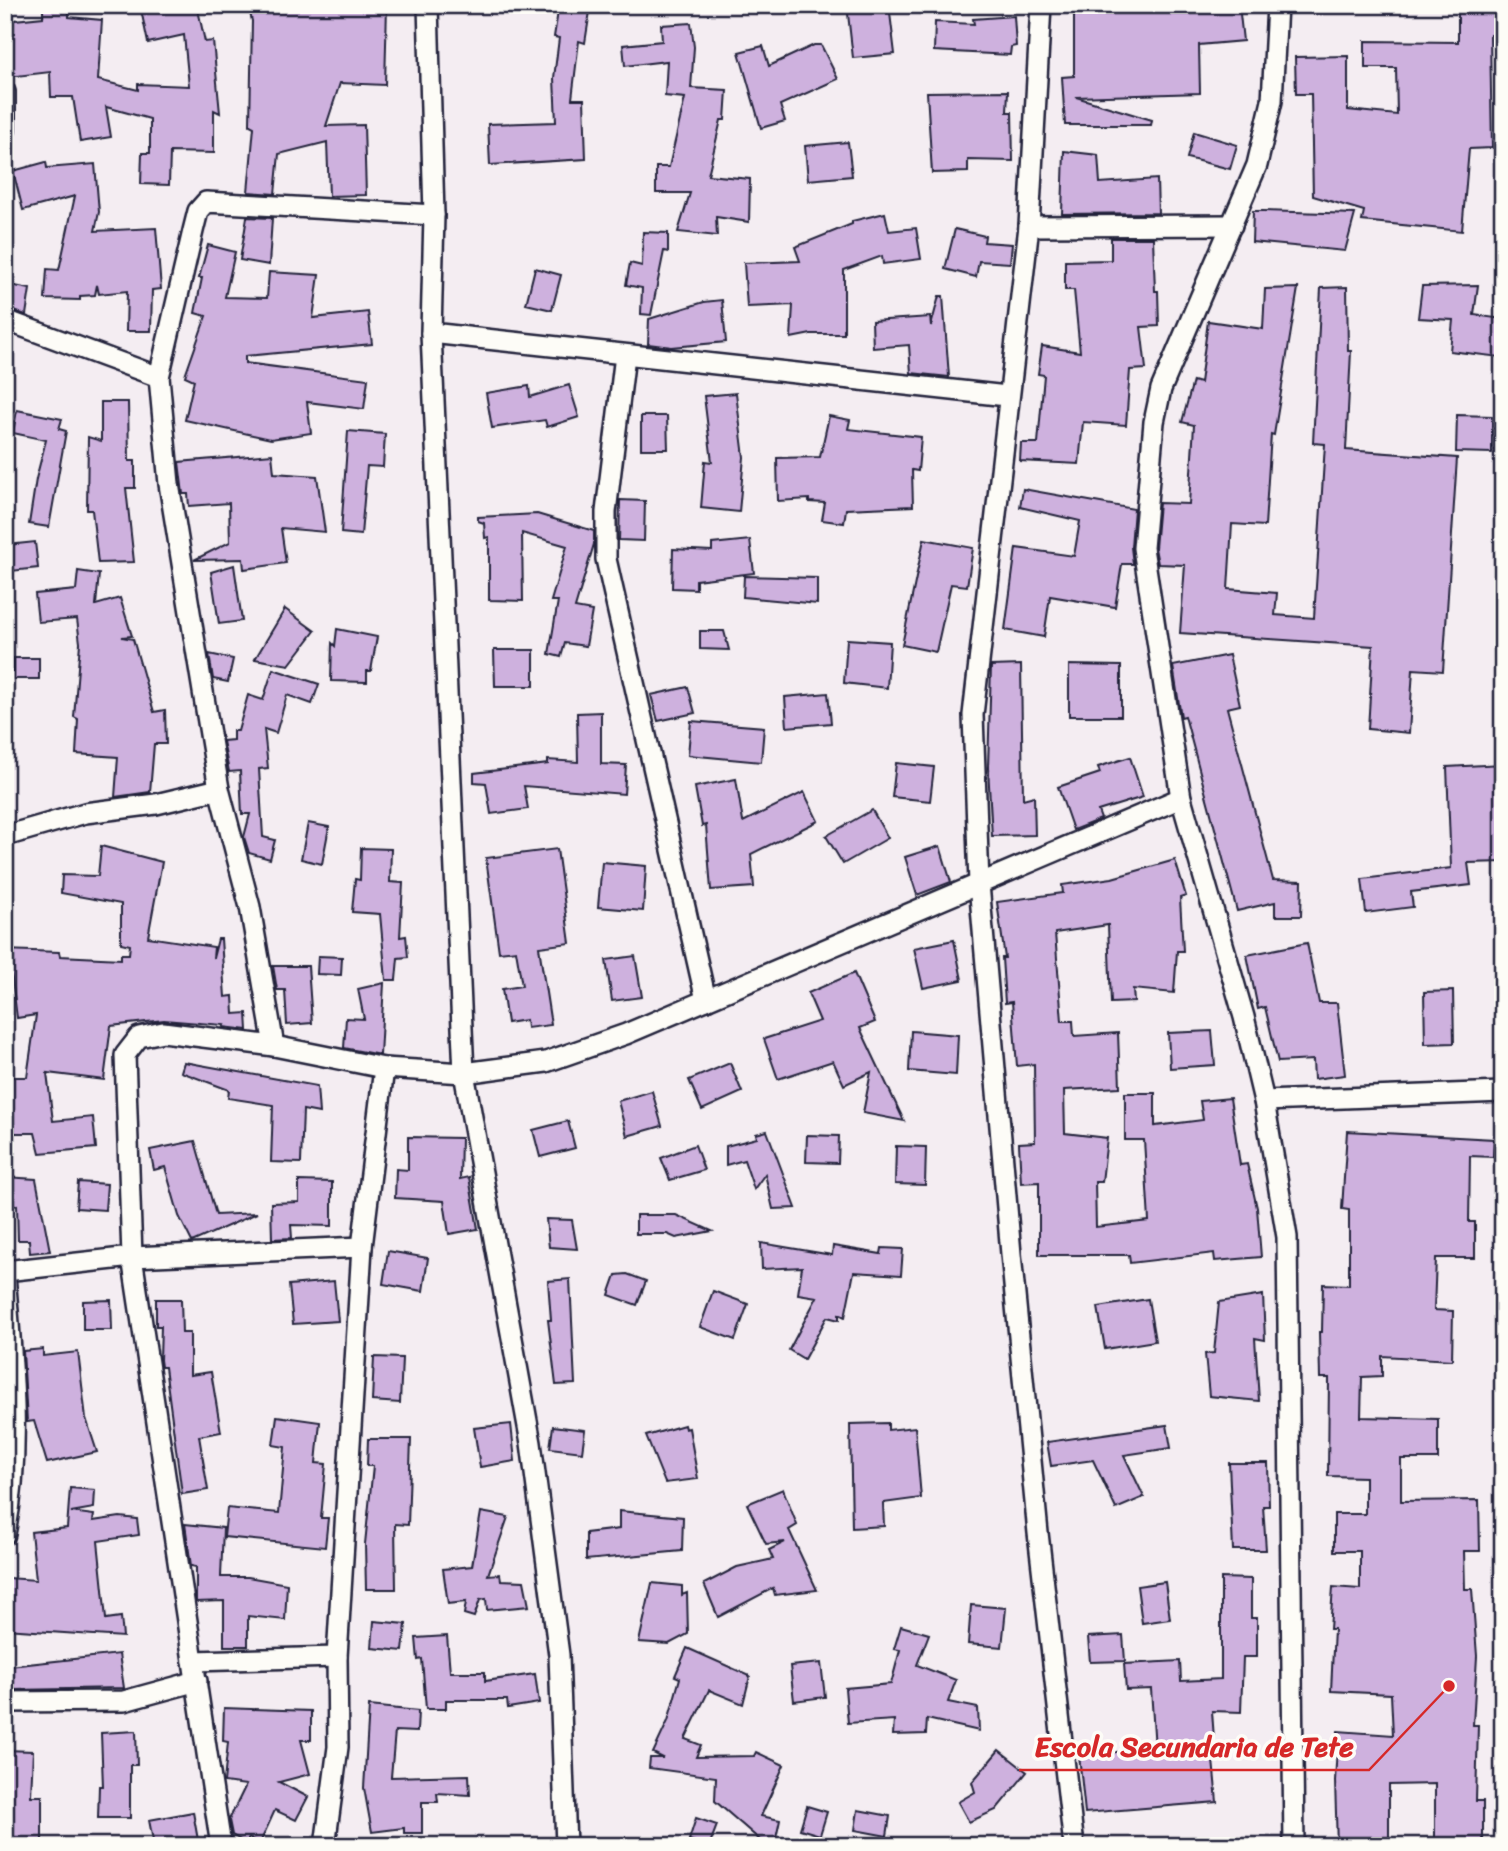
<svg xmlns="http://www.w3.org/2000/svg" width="1508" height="1851" viewBox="0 0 1508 1851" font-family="Sriracha,sans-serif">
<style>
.building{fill:#ceb1de;stroke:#22223b;stroke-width:2}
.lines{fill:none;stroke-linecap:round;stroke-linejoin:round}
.minor-casing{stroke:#22223b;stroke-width:24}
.minor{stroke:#fdfcf7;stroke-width:19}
.leader{fill:none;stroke:#d62828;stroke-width:2.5}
.callout-dot{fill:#d62828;stroke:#fdfcf7;stroke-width:2.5}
.callout-label{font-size:28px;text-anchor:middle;font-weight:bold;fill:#d62828;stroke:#fdfcf7;stroke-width:7;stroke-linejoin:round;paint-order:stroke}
</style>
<rect width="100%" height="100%" fill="#f4edf2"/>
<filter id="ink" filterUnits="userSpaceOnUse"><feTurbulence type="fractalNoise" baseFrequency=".0143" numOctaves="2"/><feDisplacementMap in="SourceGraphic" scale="14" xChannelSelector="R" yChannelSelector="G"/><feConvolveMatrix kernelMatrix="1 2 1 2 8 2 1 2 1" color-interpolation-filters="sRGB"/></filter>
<g filter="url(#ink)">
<g class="building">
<path d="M43,5h26v12l33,3 -4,60 40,10v-6l51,2 -5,-51 -36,8 -8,-38h57l8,37 8,-1 7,72 -6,-3v43l-44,-1 -1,33 -28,-1 1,-31h8v-34l-44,-12 5,30 -31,5 -7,-45h-22l-1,-25 -42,5 -3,-56 38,-4z"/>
<path d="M248,5h139l-2,80 -45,-2 -14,43 38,-1 2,70 -37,1 -2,-54 -48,12 -4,40 -27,-2 6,-65 -4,-2 2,-104z"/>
<path d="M559,5h32l-6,38 -6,-2 -7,58h12l2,60 -96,6 -2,-41 68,-2 -2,-44 5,-40 -5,-1z"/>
<path d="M847,5h42l6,49 -42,4z"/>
<path d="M1130,5h109l4,36 -44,4 1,48 -124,4 76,23 -1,5h-86l-3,-48 12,-1v-69l57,1z"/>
<path d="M1458,5h45v30h-13l2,113 -23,1 -7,82 -100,-10 2,-10 -51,-15 -2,-102h-15l-1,-37 53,-1v54l49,5 -1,-47h-31v-27l93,1z"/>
<path d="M1014,16l2,30 -5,1 -1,8 -76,-4 1,-29 39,2 -1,-5z"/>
<path d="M691,23l3,24 -3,41 36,2 -2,30h-4l-13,55 42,4 -1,43 -33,-5 1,19 -39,-4 12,-39h-34v-26h13l16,-69 -20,-2 2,-35 -42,5 -2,-21 39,-4 -1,-16z"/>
<path d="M814,45h7l17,34 -58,26 5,16 -24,7 -22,-76 24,-6 6,20z"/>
<path d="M1008,91l-1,21h5l1,49 -45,-1v12l-36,1 -5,-81z"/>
<path d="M1194,132l43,13 -7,24 -43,-11z"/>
<path d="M848,142l4,34 -44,4 -3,-34z"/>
<path d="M1064,151l34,4 2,28 57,-4 1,34 -96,1z"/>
<path d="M46,162l1,6 48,-4 4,48 -4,19 61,-3 5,61 -9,1 -1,41h-25l1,-40 -28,3 -2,-9 -2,10 -15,1v4l-35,-1 2,-30 12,1 16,-74 -52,14 -10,-39z"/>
<path d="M1253,211h10l92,3 -10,37 -93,-9z"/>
<path d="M885,213l4,18 27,-3 5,31 -38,5 -1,-8 -38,14v64h-33l-20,4 2,-33 -46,2 -3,-44 56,-2 -5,-14 57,-23v-3z"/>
<path d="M247,217l25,1 -3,47 -29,-5z"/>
<path d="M955,229l30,7 -1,6 28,2 -2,19 -31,-2 -3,16 -31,-8z"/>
<path d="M643,232l25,1v19l-4,-1 -13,64 -10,-1 1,-26 -16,-3 4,-22 12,3z"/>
<path d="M1111,238h42l2,53h3l1,35 -18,1 5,42 -16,1 -4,55 -43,-3 -4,42 -59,-3 1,-18h17l6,-68 -6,-1 4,-28 38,6 -6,-62h-9v-29l46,-1z"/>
<path d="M208,245l27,7 -10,45 42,1 2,-26 50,3 -6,43 55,-6 4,32 -127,12v7l123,16 -4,30 -57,-7 4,31 -40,6 -86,-19 9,-40 -9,-4 21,-60 -11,-3 7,-35h-3z"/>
<path d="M535,268l26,7 -9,35 -26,-6z"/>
<path d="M5,284l25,5 -4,26 -21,-7z"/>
<path d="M1478,285l-4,30 29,4 -3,38 -50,-6 3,-31 -35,-2 4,-32z"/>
<path d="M1347,287l1,64h3l-5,99 111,8 -14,213 -30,-2 -4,64 -41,-4 5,-83 -193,-13 5,-68 -27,-1 -3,-16 4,-45 30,1 5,-79 -12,-3 11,-41 7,2 8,-62 55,8 2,-40 33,-1 -24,147 -3,-1 -6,92 -33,-2 -4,65 49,4 -2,22 39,3 11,-174 -12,-1 8,-155z"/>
<path d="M939,296h4l6,81 -38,-4 -2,-28 -36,3 -1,-27 58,-4 1,9z"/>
<path d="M722,300l4,42 -54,5 -24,-3 1,-25 55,-17z"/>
<path d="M569,385l10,32 -32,10 -2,-7 -53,8 -6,-35 43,-7 1,11z"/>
<path d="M736,393l8,64 -5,55 -38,-4 4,-47 7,1 -8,-66z"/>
<path d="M101,402h27l1,59h6v27h-9l8,74 -36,1 -6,-53h-5l1,-73 13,4z"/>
<path d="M17,410l45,9 -3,10 7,2 -17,96 -20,-3 7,-45 10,-39 -33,-7z"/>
<path d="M1457,415l35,1v37l-36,-1z"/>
<path d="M641,416h26l1,33h-27z"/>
<path d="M829,416l21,4 -2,9 73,8 -3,34 -6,-1 1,36 -67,3 -2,14 -22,-3 3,-17 -16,-1v-3l-31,2 -1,-43 43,-1z"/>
<path d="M348,431l37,3 -2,33 -16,-1 -6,69 -20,-2z"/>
<path d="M272,454l2,19 43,3 8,56 -44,-4 5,35 -42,6 -1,-10 -49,1 36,-18 -1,-39 -40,3 -1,-12h-5l-4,-32z"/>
<path d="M1023,489l111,20 -3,38 2,17h-11l-7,43 -65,-11 -6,41 -39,-7 11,-82 58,8 6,-35 -60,-14z"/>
<path d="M620,500l25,1 -1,40 -25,-1z"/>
<path d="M537,514l57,17v13l-19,64 17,3 -6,35 -21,-3 -4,14 -12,-3 9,-53h-7l16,-55 -45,-13 1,68 -34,-1v-63l-4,1 -1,-15 -6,-2v-4z"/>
<path d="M924,539l49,9 -6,38 -16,-2 -15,68 -34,-7z"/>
<path d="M750,540l4,33 -58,7v9l-24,-1 1,-39 39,2v-7z"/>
<path d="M35,542l3,26 -27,3 -3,-26z"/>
<path d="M234,565l8,56 -23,3 -8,-52z"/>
<path d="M78,571l21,3 -3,31 24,-7 12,38 -10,1 11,2 21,73 11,-2 1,34h-12l-4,48 -35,5 3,-40 -42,-3 2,-35 -4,-2 6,-74 -3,-24 -39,3 -3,-28 41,-4z"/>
<path d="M744,576l73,2v26l-74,-7z"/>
<path d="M285,609l30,22 -26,34 -34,-6z"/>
<path d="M337,629l40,8 -6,34h-4v11l-36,-1 1,-38 3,3z"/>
<path d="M700,631h24l5,19 -29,-1z"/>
<path d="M847,639l43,3 -3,46 -43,-5z"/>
<path d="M494,650h40v36h-39z"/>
<path d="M209,654l24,5 -5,23 -15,-3z"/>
<path d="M1229,655l11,50 -13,3 46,172 29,1 -1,35h-26v-14l-38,9 -52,-195 -4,1 -8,-51z"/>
<rect x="14" y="658" width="25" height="21"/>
<path d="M1021,665l2,134 11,-3 1,39 -43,1 -4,-68 3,-102z"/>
<path d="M1069,665l52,1v50h-52z"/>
<path d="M273,669l46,15 -7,20 -25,-9 -11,38 -12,-4 4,39 -9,1 4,68 12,3 -5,19 -21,-6 -5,-16 6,-23h-8l-2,-43 -11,1 -6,-31 10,-1v-9h5l10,-36 15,5z"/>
<path d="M688,687l7,26 -37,8 -7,-26z"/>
<path d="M828,693l3,30 -44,4 -2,-30z"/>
<path d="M601,712v52l25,1 -2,29 -100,-8 4,23 -37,5 -5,-31 -12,-1v-9l74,-9v-4l30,2 -1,-49z"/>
<path d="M691,721l73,6 -3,35 -73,-7z"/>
<path d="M1130,757l13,40 -45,14 3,8 -28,11 -15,-43 42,-14 -2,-6z"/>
<path d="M896,763l38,4 -4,34 -38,-4z"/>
<path d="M1503,764v98l-35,1 3,22 -60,7 2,15 -47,6 -4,-34 89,-11 -4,-101z"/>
<path d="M736,779l7,43 61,-30 14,29 -67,33 3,33 -43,3 -5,-65 -4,1 -7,-39z"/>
<path d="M872,810l16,28 -45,26 -17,-28z"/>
<path d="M308,823l21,4 -7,37 -21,-5z"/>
<path d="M101,846l61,16 -14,75 66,10 -1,11 5,-19h3l4,58 8,-1 1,18 13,-1 1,17 -25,-3 1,-2 -60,-5 -53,6 -7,54 -57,-7 6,48 40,-4 3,31 -56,5 -5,-20h-30v-56h22l9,-62 -19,3 -6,-47h-6v-21l54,2 1,4 61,3v-5h8l1,-9 -9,-2v-39l-60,-11 1,-18 36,1z"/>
<path d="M940,846l11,36 -34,13 -12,-38z"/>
<path d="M361,848l30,1 -1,33 13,1 -3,54 6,-1 2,21 -10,1 -2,22h-10l-6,-66 -28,-2 3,-33 5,1z"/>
<path d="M557,849l13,94 -31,4 12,78 -24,3 -1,-8 -19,3 -5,-34 20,-3 -6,-36 -17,2 -13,-94z"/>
<path d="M1175,860l11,36 -6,2 3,53h-6l-3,42 -41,-4 1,13 -23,1 -3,-78 -53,8 7,88h11l1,15 44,-3 2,54 -56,3 1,43 42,5 -5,44h-7l1,45 53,-6 -5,-81h-19v-47h30v33l48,-6 -3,-19 30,-3 10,67 7,-1 10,44 4,49 -46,4 -1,-8 -84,10 -1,-8h-90v-73l-18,1 -2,-40 16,-1 -1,-78 -17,2 -5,-64 -7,1 -3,-45h3l-8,-56 66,-9 -1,-8 50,-7z"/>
<path d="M602,862l44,4 -3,45 -45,-4z"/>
<path d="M954,940l8,40 -39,8 -9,-40z"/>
<path d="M1307,943l12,60h18l8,72 -31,4 -1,-19 -35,2 -13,-55 -7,2 -11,-54z"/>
<path d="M318,956l24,1 -1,18 -24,-1z"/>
<path d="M635,956l7,41 -30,4 -6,-41z"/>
<path d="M273,966h35l4,57 -25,2 -2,-35h-8z"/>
<path d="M854,973l21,49 -15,6 44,93 -41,-8 8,-41 -27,13 -11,-24 -55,18 -14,-40 56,-18 -12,-28z"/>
<path d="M384,983l-4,72 -36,-7 2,-30 18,1 -6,-30z"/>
<path d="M1453,991l1,52 -29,1 -1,-52z"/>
<path d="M911,1031l47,4 -2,40 -47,-4z"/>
<path d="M1212,1031l3,34 -45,3 -2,-35z"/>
<path d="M184,1062l133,24 2,27 -16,-3 -2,53 -30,-1 2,-57 -45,-7 1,-8 -48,-18z"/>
<path d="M730,1063l12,29 -40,18 -13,-30z"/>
<path d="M652,1091l10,35 -35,10 -9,-35z"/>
<path d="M568,1121l7,27 -35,9 -7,-27z"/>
<path d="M767,1131l29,77 -23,1 -8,-35 -11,15 -10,-29 -18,5v-19l31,-8 -1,-4z"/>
<path d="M1347,1131l147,8 -1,18 -23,-1 -1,66h6v36h-39l-2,52 19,1 -1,49 -70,-4v20l-20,1 -1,40 77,2v40h-37v42l78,-1 1,51h-16l1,38h7l5,67 -4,69h5l-2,76h7v45h-48v-62l-46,1v61h-52l-2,-65 3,-50 55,4 -2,-41 -60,-3 3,-62h-4l3,-42 27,2v-38h-26v-37h31v-37l-37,-1 1,-98h-9l-1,-46h3l1,-48 26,1v-75l-7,-1z"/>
<path d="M807,1135l32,1 -1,27 -32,-1z"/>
<path d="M408,1137l53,1 -1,41 9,-2 9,52 -29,5 -5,-33 -49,-3 1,-29 12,1z"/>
<path d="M195,1141l21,74 41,-2 -65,29 -13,-26 -14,-49 -11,3 -4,-20z"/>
<path d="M695,1145l9,25 -34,10 -9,-22z"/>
<path d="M896,1146l30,1 -1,38 -30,-1z"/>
<path d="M5,1177l31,2 14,72 -20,2 -1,-13h-11l-1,-35 -9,2z"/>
<path d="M299,1181l33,1v44l-41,-1 1,13 -20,1 -1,-36 28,-1z"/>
<path d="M78,1182l29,2 -2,26 -29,-2z"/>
<path d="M636,1215h40l36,16 -36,7 -9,-4h-31z"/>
<path d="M546,1219l26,1 5,29 -28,-2z"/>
<path d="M761,1243l71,12 1,-9 48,8 1,-6 21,1 -2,26 -47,-3 -9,45 -6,-3v6l-12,-3 -23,42 -15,-9 28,-53 -19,-3 4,-27 -40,2z"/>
<path d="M388,1251l40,7 -5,33 -40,-7z"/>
<path d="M627,1274l19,7 -9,24 -28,-10 7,-20z"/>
<path d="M570,1279l5,105 -19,1 -8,-65h3l-3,-39z"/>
<path d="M334,1281l4,40 -45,3 -4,-39z"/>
<path d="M713,1291l35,13 -13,36 -35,-13z"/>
<path d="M1263,1295l2,45 -10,-2 4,63 -50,-5 -4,-42 9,-1 5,-51z"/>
<path d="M156,1299h25l1,34h8v42l21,-3 10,60 -22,4 9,54 -26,4 -17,-127h-4l-1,-7 1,-34h-5z"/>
<path d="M1148,1299l7,42 -50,8 -7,-42z"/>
<path d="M111,1300l1,30h-29v-29z"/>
<path d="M43,1349v7l35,-4 8,66 11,34 -50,11 -13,-42 -7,1 -4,-71z"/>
<path d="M374,1357l28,1 -2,45 -28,-2z"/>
<path d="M277,1416l43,6 -4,41 10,1 -5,54h7l-3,29 -101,-10 3,-29 52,5 6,-66 -12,-2z"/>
<path d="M888,1423v7l27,-3 6,71 -38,5 1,23 -32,2 -2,-104z"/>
<path d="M511,1424l4,37 -35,6 -6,-39z"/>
<path d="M684,1425l1,4 4,-1 9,51 -33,4 -19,-47z"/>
<path d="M1167,1425l4,23 -47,7 20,42 -28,12 -23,-49 -42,6 -4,-24z"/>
<path d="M553,1426l32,4 -3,22 -32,-4z"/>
<path d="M368,1439h43l-3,86 -13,-1 1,65h-30l-1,-45 8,-78h-6z"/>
<path d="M1229,1463h39l1,43h-6l3,44h-33z"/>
<path d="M70,1488l25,2 -1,18 -23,4 23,3 -1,6 27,-4 17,2 2,16 -41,6 8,78 15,-2 2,20 -118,-8 3,-51 28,2 -5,-48 36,-4z"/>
<path d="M783,1489l14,36 -8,5 28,60 -42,5 -2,-7 -55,29 -14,-33 33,-17 36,-8 -4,-9 16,-8 -19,2 -19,-40z"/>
<path d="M619,1511l64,6 -1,34 -96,9v-27l33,-4z"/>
<path d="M481,1512l27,5 -20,58 12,-1 1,6 23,1 5,25 -42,4 -1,-11 -6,1 -6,17 -10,-3 2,-12 -18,2 -5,-35 29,-3z"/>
<path d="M185,1524l38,4 -2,49h27l39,7 -2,36 -37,-4v30h-24v-45l-28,1v-35l-5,-1z"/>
<path d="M1221,1578l30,1v39h6v39h-14l-2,55 -29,-1 2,28h-3l6,63 -132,11 -6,-58 76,-6 -4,-60 -25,1 -2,-26 56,-3 1,20 40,-2z"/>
<path d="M1165,1582l5,37 -28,4 -5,-37z"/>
<path d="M652,1583l30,3v9l5,-2 1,41 -19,10 -30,-2z"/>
<path d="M971,1605l35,3 -4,39 -34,-3z"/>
<path d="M374,1621l32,3 -3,27 -31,-3z"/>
<path d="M901,1626l28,8 -12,31 39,15 -8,22 30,6 1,23 -52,-12 -1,15 -33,1 1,-15 -46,3 -3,-35 46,-4 9,-34 -6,-1z"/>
<path d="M1123,1635l2,26 -35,1 -2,-25z"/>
<path d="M447,1636l3,36h35v9l50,-7 4,29 -31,5 -1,-8h-61v9h-20l-4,-50 -4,1 -2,-22z"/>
<path d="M687,1648l63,28 -7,28 -34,-14 -24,49 16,6 -5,12 58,-1 2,-4 28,13 -23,51 19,4 -5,23 -15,-3 -45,-39 1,-24 -67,-9 1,-10h13l-10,-5 15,-32 12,-43 -5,-2z"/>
<path d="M119,1654l5,34 -111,2 -3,-24z"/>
<path d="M821,1663l4,34 -31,4 -4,-35z"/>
<path d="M369,1706l49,5 -1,21 -22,-1 -4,46 78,-2 1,20 -33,-2 1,9h-16v31h-18v-5l-32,4 -8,-44z"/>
<path d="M224,1708l87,3v29h-10l9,34 -31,8 29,15 -12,23 -21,-10 -15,33 -11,-5 -3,5 -14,-8 -3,-15 17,-35 -22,-3 4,-40 -5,-1z"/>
<path d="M136,1731l1,34h-7v53h-32l1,-32h4l-2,-53z"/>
<path d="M5,1750l28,1 -2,45h11v50h-37z"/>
<path d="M999,1750l28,22 -31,38 -27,12 -11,-20 17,-10 -3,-10z"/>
<path d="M807,1806l20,6 -7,23 -20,-6z"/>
<path d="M858,1810l32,6 -3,20 -32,-6z"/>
<path d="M193,1812l6,34h-45l-5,-26z"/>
<path d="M696,1818l21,7 -8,21 -20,-6z"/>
</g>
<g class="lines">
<g class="minor-casing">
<g id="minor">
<path d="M428,5l6,210 -3,118 33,740 67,370 28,212 7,191"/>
<path d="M1041,5l-12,221 -56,489 6,169 32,370 27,279 36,313"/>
<path d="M1277,5l-5,96 -15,64 -96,224 -7,33 -11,126 38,250 63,219 20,84 23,136 7,609"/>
<path d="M5,92v38"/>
<path d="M1029,226l203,-1"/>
<path d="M5,320l154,57"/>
<path d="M431,333l576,63"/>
<path d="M625,355l-19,157v47l100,441"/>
<path d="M5,836l80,-23 71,-9 63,-15"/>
<path d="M274,1046l-24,-139 -31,-118 -50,-305 -10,-107 34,-146 5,-20 8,-9 228,13"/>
<path d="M1264,1101l239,-9"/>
<path d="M5,1271l127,-14 230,-10"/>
<path d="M5,1275c7,86 17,173 0,259"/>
<path d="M193,1661l144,-4"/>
<path d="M5,1702l119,-1 73,-20"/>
<path d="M221,1846l-89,-589 -7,-202 14,-18 24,-5 111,14 110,22 80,5 82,-11 80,-28 555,-236"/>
<path d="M325,1846l13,-99 -1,-90 25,-410 22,-179"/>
</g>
</g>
<use href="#minor" class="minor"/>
</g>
</g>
<path class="leader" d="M1449 1686L1369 1770H1019"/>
<circle class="callout-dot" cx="1449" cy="1686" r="7"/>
<g class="callout-label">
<text x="1194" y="1756">Escola Secundaria de Tete</text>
</g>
<rect width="1508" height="1851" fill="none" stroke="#fdfcf7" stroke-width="28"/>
<rect x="14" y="14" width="1480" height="1823" fill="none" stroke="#22223b" stroke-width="2.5" filter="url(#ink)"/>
</svg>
